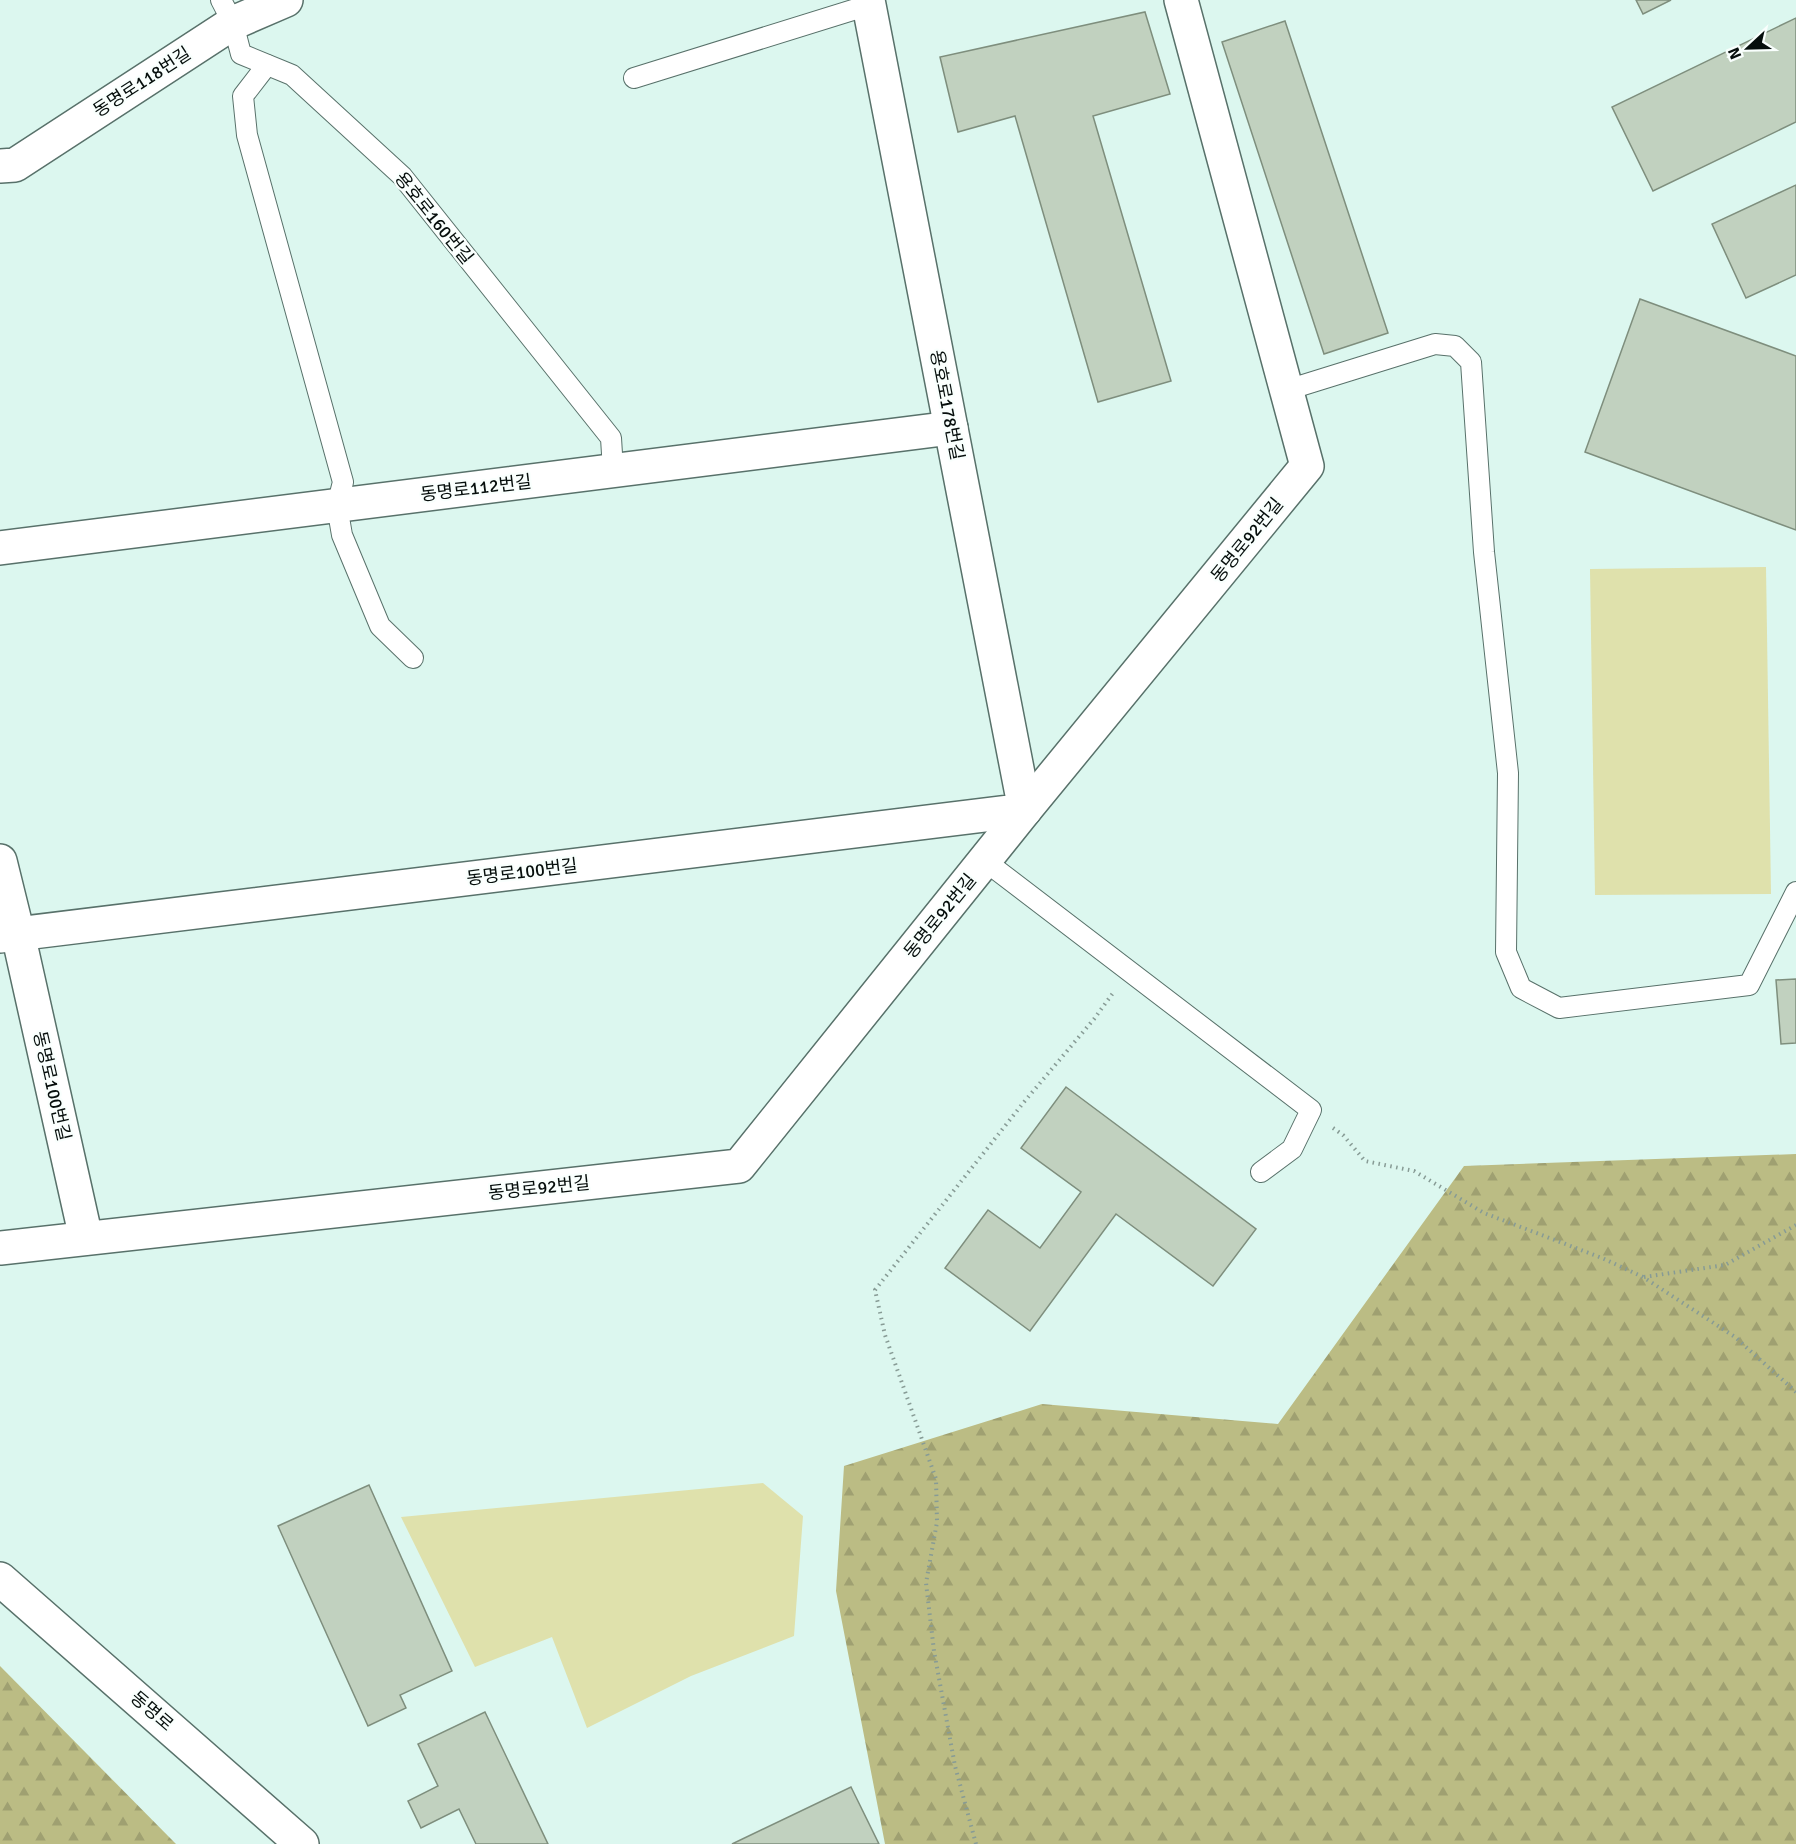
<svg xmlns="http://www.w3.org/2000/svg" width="1796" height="1844" viewBox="0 0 1796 1844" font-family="Signika,'Noto Sans KR',sans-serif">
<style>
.green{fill:#dfe1ac}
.forest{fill:url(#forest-firs)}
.building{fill:#c1d1bf;stroke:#7e8e7d;stroke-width:1.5}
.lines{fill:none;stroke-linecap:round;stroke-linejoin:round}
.lane-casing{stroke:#58716a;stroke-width:22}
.street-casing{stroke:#58716a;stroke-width:36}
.secondary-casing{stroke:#58716a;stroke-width:36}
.path{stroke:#879b95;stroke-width:4;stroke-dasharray:1.5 4.5;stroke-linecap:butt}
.lane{stroke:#fff;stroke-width:20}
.street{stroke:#fff;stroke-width:33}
.secondary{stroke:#fff;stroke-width:33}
.labels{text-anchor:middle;stroke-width:4.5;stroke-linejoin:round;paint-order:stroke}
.street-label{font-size:18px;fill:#060e0c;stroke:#f9fffd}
</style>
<defs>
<pattern id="forest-firs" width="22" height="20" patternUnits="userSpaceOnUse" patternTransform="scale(1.5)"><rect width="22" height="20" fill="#bbbc84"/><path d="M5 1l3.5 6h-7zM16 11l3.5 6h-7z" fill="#9fa071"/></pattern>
</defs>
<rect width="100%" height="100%" fill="#dcf7ef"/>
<g class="green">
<path d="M1766,567l5,327 -176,1 -5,-326z"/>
<path d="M763,1483l40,33 -9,120 -103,40 -104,52 -35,-91 -77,30 -74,-150z"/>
</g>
<g class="forest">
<path d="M1796,1154v690h-911l-49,-253 8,-125 198,-62 236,20 186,-258z"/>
<path d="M0,1666l176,178h-176z"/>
</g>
<g class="building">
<path d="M1636,0h35l-28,14z"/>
<path d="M1145,12l25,82 -77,22 78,265 -73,21 -83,-286 -57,16 -18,-75z"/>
<path d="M1796,18v104l-143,69 -41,-84z"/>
<path d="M1285,21l103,312 -64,21 -102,-312z"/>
<path d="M1796,185v90l-50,23 -34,-74z"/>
<path d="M1640,299l156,57v174l-211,-78z"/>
<path d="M1796,979v64l-15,1 -5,-64z"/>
<path d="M1066,1087l190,142 -43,57 -97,-72 -86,117 -85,-63 43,-58 52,38 41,-56 -60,-44z"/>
<path d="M369,1485l83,186 -52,24 6,13 -38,18 -90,-200z"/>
<path d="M485,1712l63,132h-72l-17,-35 -38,19 -13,-27 30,-15 -20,-42z"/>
<path d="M851,1787l28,57h-147z"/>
</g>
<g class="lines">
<g class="lane-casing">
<g id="lane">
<path d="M221,0l12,23 8,31 51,21 110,101 209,262 2,32"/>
<path d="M267,65l-24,31 4,39 96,347 -6,24 5,29 38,91 33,32"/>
<path d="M634,78l235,-73"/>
<path d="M1287,390l148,-46 20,2 16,16 13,190 24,221 -2,179 15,36 38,20 190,-23 47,-93"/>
<path d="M985,861l326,249 -19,39 -31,23"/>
</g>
</g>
<g class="street-casing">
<g id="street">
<path d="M0,166l15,-1 218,-142 53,-23"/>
<path d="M0,548l951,-120"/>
<path d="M0,861l18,73 68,304"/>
<path d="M0,936l1025,-126 -157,-810"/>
<path d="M0,1248l739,-82 286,-356 282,-344 -126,-466"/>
</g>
</g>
<g class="secondary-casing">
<path id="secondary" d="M0,1579l302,265"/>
</g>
<g class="path">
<path d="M1333,1128l10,7 22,26 49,10 70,42 118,45 41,19 92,60 61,55"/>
<path d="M1644,1277l81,-12 71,-40"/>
<path d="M976,1844l-21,-78 -21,-115 -8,-68 11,-61 -1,-43 -51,-144 -10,-45 149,-188 70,-83 19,-26"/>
</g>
<use href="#lane" class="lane"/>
<use href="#street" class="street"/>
<use href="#secondary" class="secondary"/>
</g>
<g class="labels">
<g class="street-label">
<text transform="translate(142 82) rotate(-33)" y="6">동명로118번길</text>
<text transform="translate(434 218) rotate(51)" y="6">용호로160번길</text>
<text transform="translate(947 405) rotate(79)" y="6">용호로178번길</text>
<text transform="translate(476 488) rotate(-7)" y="6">동명로112번길</text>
<text transform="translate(1247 540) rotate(-51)" y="6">동명로92번길</text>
<text transform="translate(522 872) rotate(-7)" y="6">동명로100번길</text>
<text transform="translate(940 916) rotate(-51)" y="6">동명로92번길</text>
<text transform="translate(52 1086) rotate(77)" y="6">동명로100번길</text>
<text transform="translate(539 1188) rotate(-6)" y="6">동명로92번길</text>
<text transform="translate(152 1711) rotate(41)" y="6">동명로</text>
</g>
</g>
<g transform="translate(1748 48) rotate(248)" stroke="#f9fffd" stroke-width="4.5" paint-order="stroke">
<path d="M0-4.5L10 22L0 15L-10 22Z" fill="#060e0c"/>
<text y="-9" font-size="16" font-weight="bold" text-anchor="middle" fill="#060e0c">N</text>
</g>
</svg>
